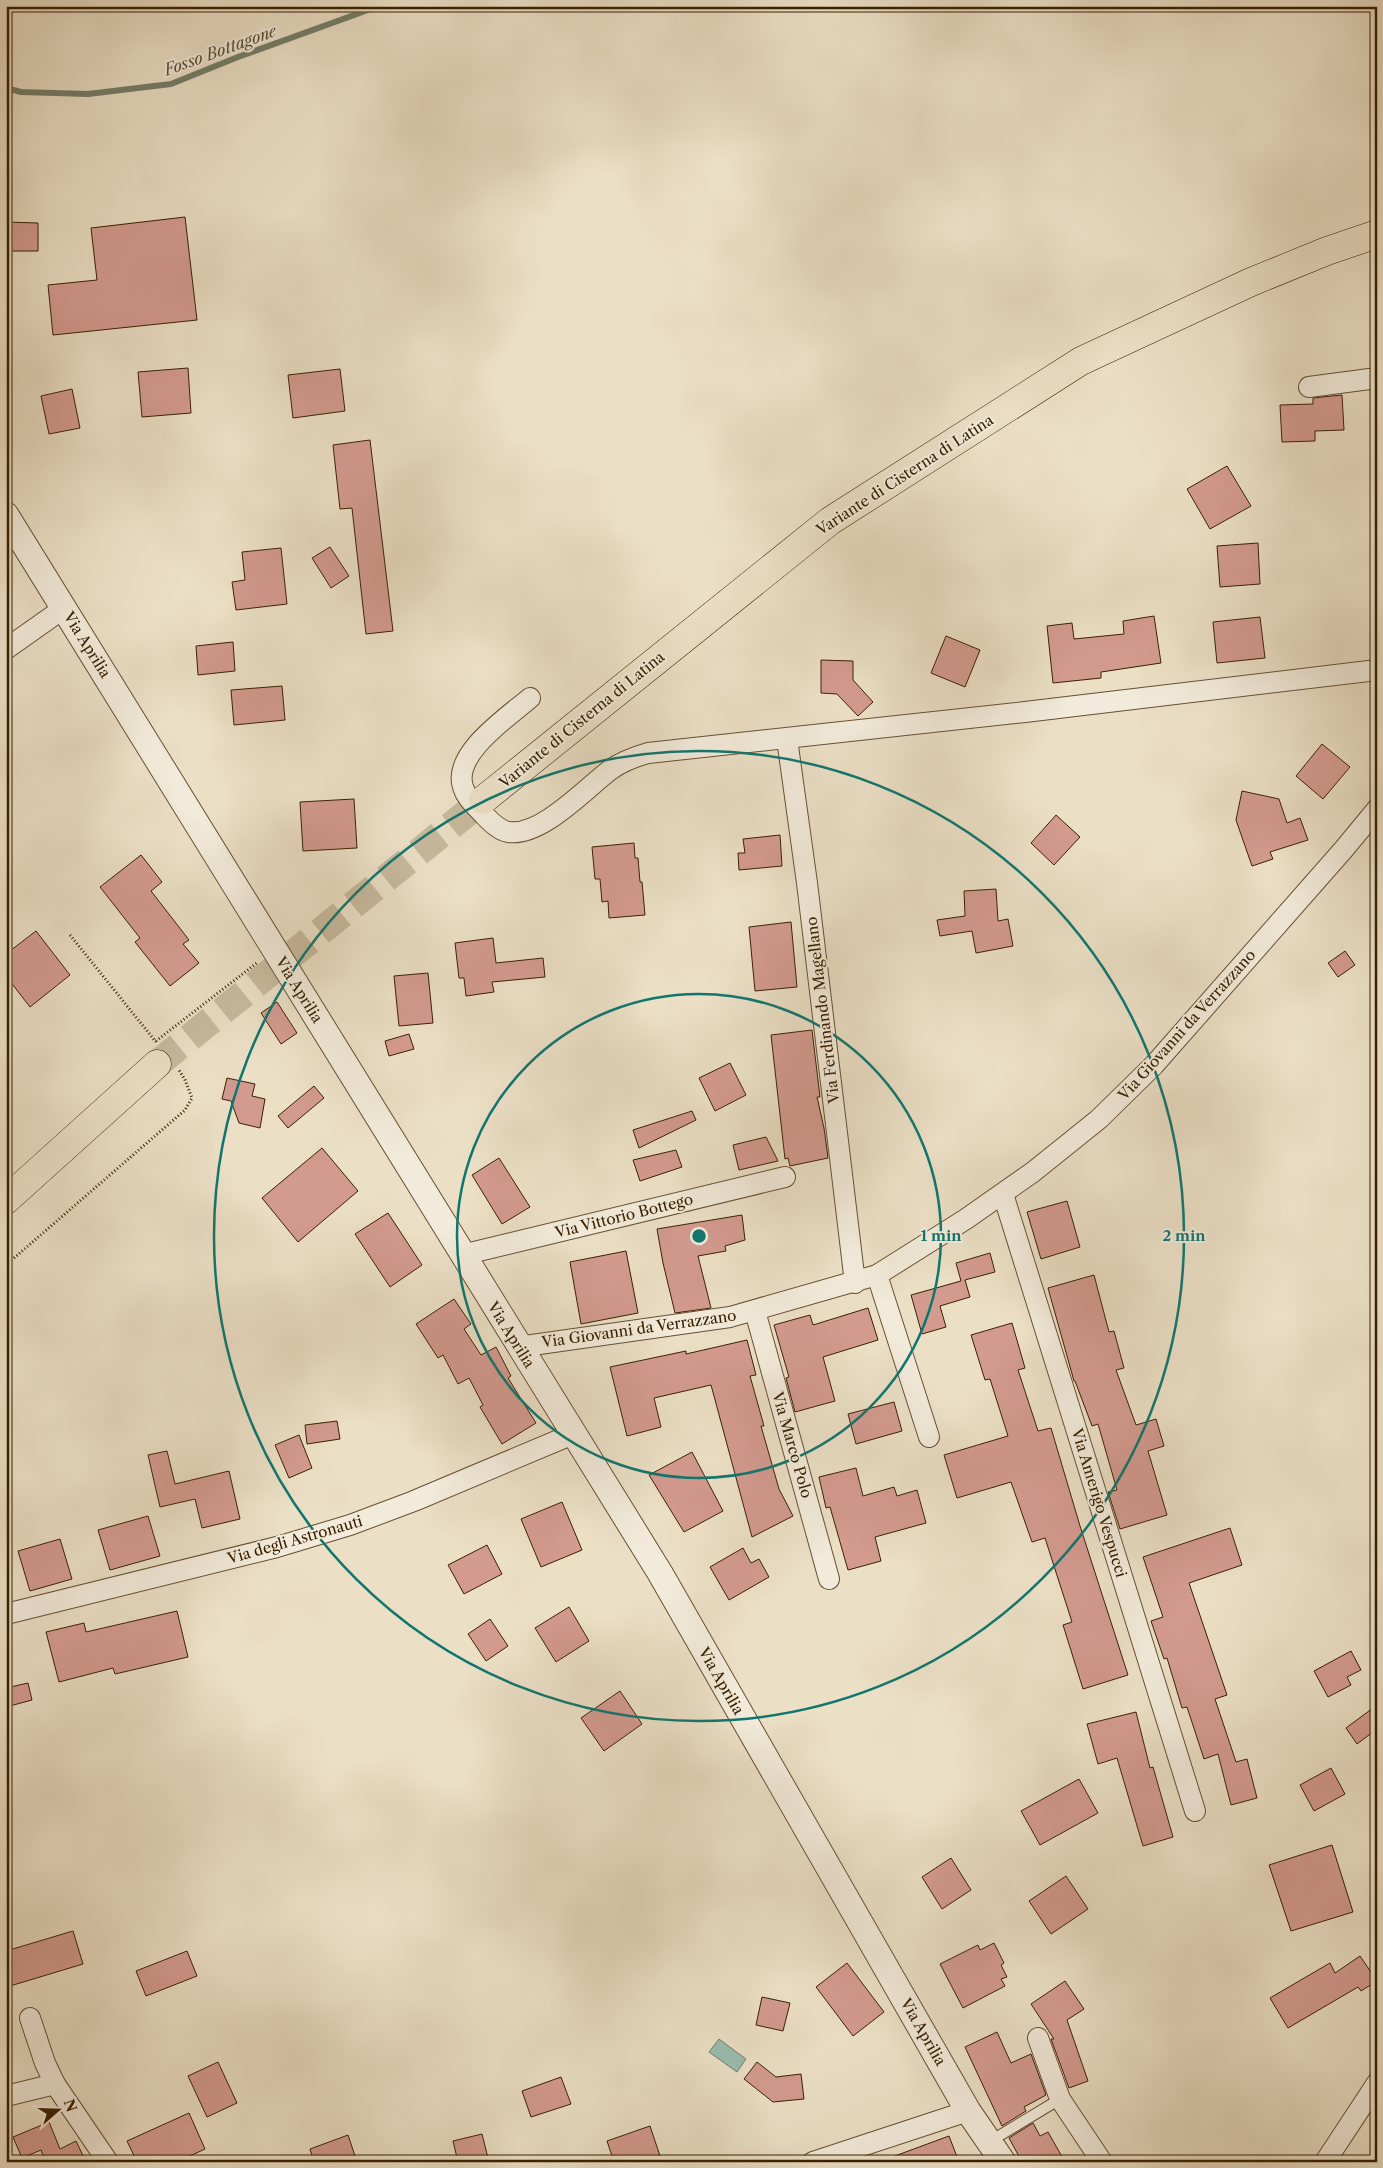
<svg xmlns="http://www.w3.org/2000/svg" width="1383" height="2168" viewBox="0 0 1383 2168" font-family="'Libre Caslon Text',serif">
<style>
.water{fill:#99bdb0;stroke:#737e6a}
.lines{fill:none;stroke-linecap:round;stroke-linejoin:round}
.stream{stroke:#737e6a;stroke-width:6}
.building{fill:#d39a90;stroke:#392000}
.primary-tunnel{stroke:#c7b99e;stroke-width:28;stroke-dasharray:28 14;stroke-linecap:butt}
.service-casing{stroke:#665032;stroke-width:12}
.minor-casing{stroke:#665032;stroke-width:22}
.tertiary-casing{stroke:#665032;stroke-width:27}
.primary-casing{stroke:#392000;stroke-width:29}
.path{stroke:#392000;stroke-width:3;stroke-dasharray:1 2.5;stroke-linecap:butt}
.service{stroke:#f2eada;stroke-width:10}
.minor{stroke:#f2eada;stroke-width:20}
.tertiary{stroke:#f2eada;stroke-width:25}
.primary{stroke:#ebdfc6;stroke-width:28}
.ring{fill:none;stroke:#0f766e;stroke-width:2.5}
.labels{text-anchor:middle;stroke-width:4;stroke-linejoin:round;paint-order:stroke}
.street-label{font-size:15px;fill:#392000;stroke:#f2eada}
.water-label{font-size:16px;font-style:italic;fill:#564f35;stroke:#f2eada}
.centre{fill:#0f766e;stroke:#f2eada;stroke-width:2.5}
.ring-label{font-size:15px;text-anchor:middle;font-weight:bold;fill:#0f766e;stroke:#f2eada;stroke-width:4;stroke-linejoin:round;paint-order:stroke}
</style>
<rect width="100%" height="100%" fill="#ebdfc6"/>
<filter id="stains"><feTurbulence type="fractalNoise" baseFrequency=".004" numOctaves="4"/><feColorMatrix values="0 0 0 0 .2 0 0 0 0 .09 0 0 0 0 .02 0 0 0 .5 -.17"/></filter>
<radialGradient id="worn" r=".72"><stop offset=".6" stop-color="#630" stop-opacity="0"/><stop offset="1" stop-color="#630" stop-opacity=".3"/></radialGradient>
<path class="water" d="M719,2039l27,20 -9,13 -28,-20z"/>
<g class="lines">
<path class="stream" d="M6,88l15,4 67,2 83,-10 67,-27 141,-51"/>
</g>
<g class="building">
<path d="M185,217l12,103 -144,15 -5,-50 49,-5 -6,-52z"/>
<path d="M6,222l32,1v28h-32z"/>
<path d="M188,368l3,45 -49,4 -4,-45z"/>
<path d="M340,369l5,42 -52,7 -5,-43z"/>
<path d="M72,389l8,39 -31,6 -8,-38z"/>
<path d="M1342,395l2,35 -29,1v10l-33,1 -2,-37 33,-1v-6z"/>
<path d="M370,440l23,191 -27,3 -14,-126 -12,1 -7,-64z"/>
<path d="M1227,466l24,40 -41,23 -23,-40z"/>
<path d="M1258,543l2,41 -40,3 -3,-41z"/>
<path d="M330,547l19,29 -18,12 -19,-30z"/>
<path d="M281,548l6,56 -51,6 -4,-28 13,-2 -3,-28z"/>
<path d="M1154,616l7,47 -60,9v6l-48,5 -6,-57 25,-3 2,16 50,-5 -1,-13z"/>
<path d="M1260,617l5,41 -48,5 -4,-41z"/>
<path d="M946,636l34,14 -15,37 -34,-14z"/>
<path d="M233,642l2,29 -37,4 -2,-29z"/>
<path d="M821,660l32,1v19l20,22 -15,14 -21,-22 -16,-1z"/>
<path d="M282,686l3,34 -51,5 -3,-35z"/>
<path d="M1322,744l28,23 -27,32 -27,-23z"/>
<path d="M1242,791l37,8 8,24 13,-5 8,22 -38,12 3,7 -21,7 -16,-46z"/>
<path d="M354,799l3,49 -54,3 -3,-49z"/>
<path d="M1056,815l24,22 -26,28 -23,-22z"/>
<path d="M780,835l2,31 -43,4 -1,-17h7l-2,-14z"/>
<path d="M634,843l1,15h3l2,24h2l3,33 -36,3 -1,-17 -6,1 -2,-23h-5l-3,-32z"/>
<path d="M141,855l21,27 -11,9 38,49 -6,4 16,19 -29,23 -35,-44 5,-4 -40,-51z"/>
<path d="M996,889l2,32 10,-2 5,27 -37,7 -4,-22 -32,5 -3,-16 28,-4 -1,-25z"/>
<path d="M791,922l6,65 -42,4 -6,-64z"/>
<path d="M36,931l34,44 -40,32 -24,-31v-22z"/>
<path d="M493,938l3,25 47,-5 2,19 -53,5 2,10 -28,4 -2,-18h-5l-4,-35z"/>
<path d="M1345,951l10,14 -17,12 -10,-14z"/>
<path d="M428,973l5,50 -34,3 -5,-50z"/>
<path d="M277,1002l20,31 -16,11 -20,-31z"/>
<path d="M812,1030l8,67h-3l7,31 4,30 -38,8 -2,-8 -3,1 -14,-124z"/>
<path d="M409,1034l5,15 -25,7 -4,-15z"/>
<path d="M730,1063l16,32 -31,16 -16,-33z"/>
<path d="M227,1078l28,6 -3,12 13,3 -5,29 -21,-5 -8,-22 -9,-2z"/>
<path d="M314,1086l10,12 -36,30 -10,-12z"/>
<path d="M692,1111l4,9 -57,28 -6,-18z"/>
<path d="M766,1137l12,24 -39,9 -6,-25z"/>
<path d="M322,1148l36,43 -60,51 -36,-44z"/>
<path d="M676,1150l6,17 -42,14 -7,-21z"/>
<path d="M499,1158l31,49 -28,17 -30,-49z"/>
<path d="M1067,1201l13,46 -39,12 -14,-47z"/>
<path d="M388,1213l34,52 -32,22 -35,-53z"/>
<path d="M742,1215l3,25 -20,6 1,5 -28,5 13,52 -36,5 -12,-50 -6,-34z"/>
<path d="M626,1251l12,62 -57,11 -11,-62z"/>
<path d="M990,1253l5,19 -30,8 5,17 -30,9 6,21 -24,7 -11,-39 50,-14 -5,-18z"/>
<path d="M1094,1275l15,57 5,-1 10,37 -8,2 20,55 20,-6 8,27 -16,5 19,64 -47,14 -12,-37 9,-2 -19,-66 -6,2 -17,-45h-1l-26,-93z"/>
<path d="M454,1299l17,25 -7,5 17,26 15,-8 15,29 -3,2 28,45 -34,21 -22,-37 3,-2 -14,-27 -11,6 -15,-29 -5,3 -22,-34z"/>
<path d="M868,1308l10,32 -55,17 12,44 -40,11 -9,-34 3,-1 -15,-52 36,-10 3,10z"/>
<path d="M1012,1323l13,45 -7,2 20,61 13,-3 29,98 48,149 -45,14 -20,-64 9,-3 -27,-84 -13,4 -21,-60 -54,16 -13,-43 64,-19 -18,-57 -5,1 -14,-45z"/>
<path d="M747,1340l9,35 -6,1 14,50h-3l18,63 14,27 -41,21 -41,-152 -57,13 7,29 -34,9 -17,-69 76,-16v3z"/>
<path d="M894,1402l8,29 -46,13 -8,-30z"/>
<path d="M337,1421l3,18 -33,5 -2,-19z"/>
<path d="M299,1435l13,33 -23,10 -14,-33z"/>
<path d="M167,1451l8,33 54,-13 11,48 -38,9 -7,-29 -35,8 -12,-52z"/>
<path d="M692,1452l31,59 -39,21 -35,-57z"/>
<path d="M856,1468l7,28 31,-9 3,9 20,-6 9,33 -51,14 6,24 -33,9 -18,-63 -4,1 -7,-31z"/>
<path d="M562,1502l20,48 -41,17 -20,-48z"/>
<path d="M148,1516l12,40 -50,14 -12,-40z"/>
<path d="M1230,1528l12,37 -53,18 38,112 -12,4 21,63 11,-3 10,39 -26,7 -13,-51 -14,5 -17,-52 -5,1 -15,-50 -3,1 -13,-38 12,-4 -20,-60z"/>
<path d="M60,1539l12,40 -42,12 -12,-40z"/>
<path d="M487,1545l15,29 -38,20 -16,-29z"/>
<path d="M743,1548l8,15 8,-4 10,18 -40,23 -19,-33z"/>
<path d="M569,1607l20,34 -33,21 -21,-34z"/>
<path d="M177,1611l11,46 -73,17 -2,-6 -54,14 -13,-50 38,-9 2,9z"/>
<path d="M490,1619l18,27 -22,15 -18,-27z"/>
<path d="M1351,1651l10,19 -14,7 4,8 -23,12 -14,-26z"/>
<path d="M28,1683l4,17 -26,7v-19z"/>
<path d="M620,1691l22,33 -38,27 -23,-33z"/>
<path d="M1377,1705v24l-20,15 -11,-16z"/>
<path d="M1136,1712l14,56 3,-1 20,70 -30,9 -26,-88 -19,6 -11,-40z"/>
<path d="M1331,1768l14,26 -31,17 -14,-26z"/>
<path d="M1079,1779l19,34 -58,32 -19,-34z"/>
<path d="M1332,1845l21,67 -62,19 -22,-66z"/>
<path d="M951,1858l20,32 -29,19 -20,-32z"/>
<path d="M1066,1876l22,33 -37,25 -22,-33z"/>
<path d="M73,1931l10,33 -73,22 -4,-12v-23z"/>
<path d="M994,1943l10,20 -3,2 6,12 -6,2 4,7 -42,22 -23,-44 38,-19 2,5z"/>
<path d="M187,1951l10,25 -51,20 -10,-25z"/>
<path d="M1360,1956l17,25 -16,10 -3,-4 -70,41 -18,-30 60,-35 5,10z"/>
<path d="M847,1963l37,49 -31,24 -37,-49z"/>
<path d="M1065,1981l19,28 -17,11 21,61 -19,7 -18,-49h3l-23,-35z"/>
<path d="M762,1997l28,6 -7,28 -27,-6z"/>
<path d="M997,2032l14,31 20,-9 15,41 -22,12 2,4 -24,15 -37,-79z"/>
<path d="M218,2062l19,41 -30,14 -19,-41z"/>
<path d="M757,2062l19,15 25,-3 3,25 -31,3 -29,-23z"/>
<path d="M561,2077l10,27 -40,13 -9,-26z"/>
<path d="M189,2113l16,36 -28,13h-40l-10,-21z"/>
<path d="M49,2122l11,27 16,-8 10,21h-54l11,-6 -2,-6 -19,8 -9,-21z"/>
<path d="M1033,2123l7,13 8,-4 17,30h-43l-13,-24z"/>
<path d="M650,2126l12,36h-48l-7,-21z"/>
<path d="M482,2134l7,28h-31l-5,-21z"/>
<path d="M348,2135l9,27h-43l-4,-13z"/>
<path d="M949,2136l10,26h-75v-2z"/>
</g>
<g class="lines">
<path class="primary-tunnel" d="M157,1064l326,-264"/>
<g class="service-casing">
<path id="service" d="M989,2142l71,-43"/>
</g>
<g class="minor-casing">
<g id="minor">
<path d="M1309,387l68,-9"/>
<path d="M6,649l58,-41"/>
<path d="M530,698c-22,19 -78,56 -67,89 3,11 13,19 20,27 7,7 15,16 25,18 33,5 77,-43 102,-62 11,-8 24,-13 38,-17l377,-41 352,-42"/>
<path d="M787,739l20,144 48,400"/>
<path d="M1003,1194l192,617"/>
<path d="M462,1255l323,-78"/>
<path d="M877,1275l52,162"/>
<path d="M755,1311l74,268"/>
<path d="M518,1347l212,-30 147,-42 89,-56 67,-47 66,-53 55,-54 190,-216 33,-40"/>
<path d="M6,1614l271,-67 73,-22 64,-24 159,-67"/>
<path d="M30,2018l15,45 10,21 53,78"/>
<path d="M1038,2038l22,61 42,63"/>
<path d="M6,2096l49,-12"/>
<path d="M813,2162l155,-51"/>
<path d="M1325,2162l52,-79"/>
</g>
</g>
<g class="tertiary-casing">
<path id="tertiary" d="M6,515l654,1058 308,538 35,51"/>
</g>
<g class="primary-casing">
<g id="primary">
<path d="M483,800l347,-279 251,-160 170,-79 76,-31 50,-17"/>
<path d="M6,1200l151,-136"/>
</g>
</g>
<g class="path">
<path d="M70,935l86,107"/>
<path d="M156,1041l102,-79"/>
<path d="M6,1265l179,-155 7,-12 -7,-18 -6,-10"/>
</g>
<use href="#service" class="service"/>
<use href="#minor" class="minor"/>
<use href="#tertiary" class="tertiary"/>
<use href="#primary" class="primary"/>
</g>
<g class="ring">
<circle cx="699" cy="1236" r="242"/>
<circle cx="699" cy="1236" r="485"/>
</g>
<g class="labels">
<g class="street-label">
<text transform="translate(905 475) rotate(-33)" y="5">Variante di Cisterna di Latina</text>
<text transform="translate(87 645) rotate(58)" y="5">Via Aprilia</text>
<text transform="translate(582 720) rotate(-39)" y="5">Variante di Cisterna di Latina</text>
<text transform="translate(299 990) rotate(58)" y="5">Via Aprilia</text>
<text transform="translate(823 1010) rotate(-97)" y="5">Via Ferdinando Magellano</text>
<text transform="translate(1187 1025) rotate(-48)" y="5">Via Giovanni da Verrazzano</text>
<text transform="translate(624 1216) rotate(-14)" y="5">Via Vittorio Bottego</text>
<text transform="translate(639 1329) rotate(-8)" y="5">Via Giovanni da Verrazzano</text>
<text transform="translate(511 1335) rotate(58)" y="5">Via Aprilia</text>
<text transform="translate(792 1445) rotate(74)" y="5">Via Marco Polo</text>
<text transform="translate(1099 1503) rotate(73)" y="5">Via Amerigo Vespucci</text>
<text transform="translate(295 1540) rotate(-16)" y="5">Via degli Astronauti</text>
<text transform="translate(721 1681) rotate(60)" y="5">Via Aprilia</text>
<text transform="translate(923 2032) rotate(60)" y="5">Via Aprilia</text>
</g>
<g class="water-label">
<text transform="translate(220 50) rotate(-20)" y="6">Fosso Bottagone</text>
</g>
</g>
<circle cx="699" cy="1236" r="8" class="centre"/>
<g class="ring-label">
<text x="941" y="1241">1 min</text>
<text x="1184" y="1241">2 min</text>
</g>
<rect width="1383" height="2168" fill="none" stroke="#ebdfc6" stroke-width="25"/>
<rect x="8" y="8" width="1368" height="2153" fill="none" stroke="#392000" stroke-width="2.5"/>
<rect x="12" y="12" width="1358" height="2143" fill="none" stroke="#392000"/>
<g transform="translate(58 2110) rotate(70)" stroke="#f2eada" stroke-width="4" paint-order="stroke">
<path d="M0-4L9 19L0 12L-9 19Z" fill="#392000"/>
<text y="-8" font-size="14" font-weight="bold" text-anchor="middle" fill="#392000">N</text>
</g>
<rect width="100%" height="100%" filter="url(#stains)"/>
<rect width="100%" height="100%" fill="url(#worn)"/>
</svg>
